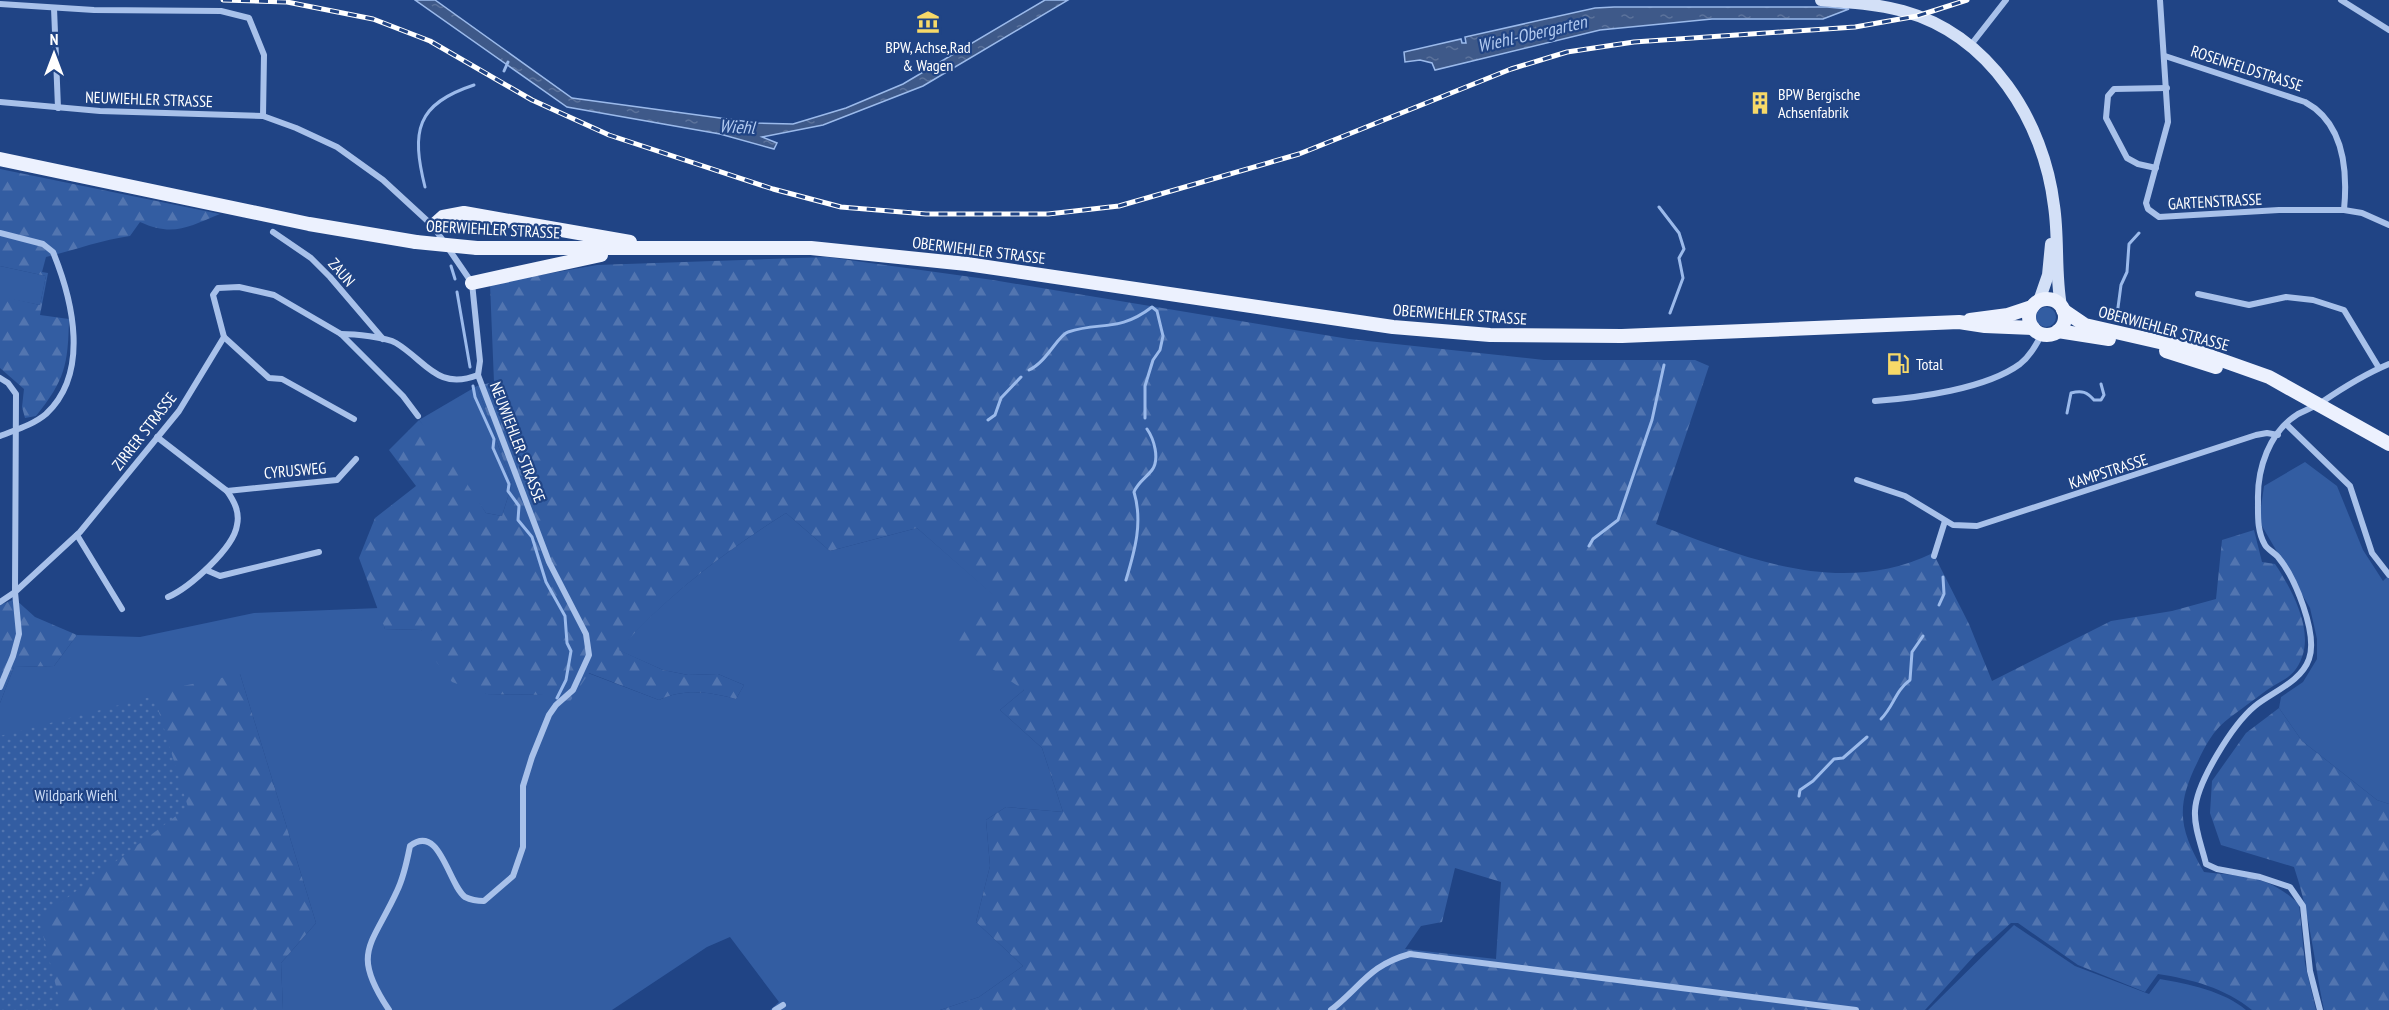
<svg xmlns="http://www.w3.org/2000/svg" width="2389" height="1010" viewBox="0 0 2389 1010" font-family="'PT Sans Narrow',sans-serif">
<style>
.grass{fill:#335da2}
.forest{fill:url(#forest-firs);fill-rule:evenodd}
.park{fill:url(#park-dots)}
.water{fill:url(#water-ripples);stroke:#9bbaeb;stroke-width:1.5}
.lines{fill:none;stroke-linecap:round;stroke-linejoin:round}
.stream{stroke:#9bbaeb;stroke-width:3}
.street{stroke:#a8c1ea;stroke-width:6}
.secondary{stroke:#d3e0f7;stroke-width:12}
.primary{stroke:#ecf1fe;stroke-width:14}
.rail-casing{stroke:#fff;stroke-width:5}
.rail{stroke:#204485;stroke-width:3;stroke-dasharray:9;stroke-linecap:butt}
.primary-bridge{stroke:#ecf1fe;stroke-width:14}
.labels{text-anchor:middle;stroke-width:4.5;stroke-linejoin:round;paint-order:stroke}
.poi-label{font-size:16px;fill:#fff;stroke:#204485;text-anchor:start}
.street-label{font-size:16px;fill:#fff;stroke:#204485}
.park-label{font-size:16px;fill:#ccddf7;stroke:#204485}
.water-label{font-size:18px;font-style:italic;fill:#b3cbf1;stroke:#204485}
</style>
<defs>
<pattern id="forest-firs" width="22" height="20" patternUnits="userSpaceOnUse" patternTransform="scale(1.5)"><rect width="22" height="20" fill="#335da2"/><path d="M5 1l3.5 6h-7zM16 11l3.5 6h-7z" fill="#5275b0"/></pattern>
<pattern id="park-dots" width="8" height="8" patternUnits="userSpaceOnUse" patternTransform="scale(1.5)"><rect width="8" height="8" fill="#335da2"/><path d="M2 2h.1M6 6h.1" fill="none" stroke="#5275b0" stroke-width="1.8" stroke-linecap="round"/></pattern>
<pattern id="water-ripples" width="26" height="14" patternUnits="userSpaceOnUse" patternTransform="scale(1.5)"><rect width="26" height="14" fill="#3e5989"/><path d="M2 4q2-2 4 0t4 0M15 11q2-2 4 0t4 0" fill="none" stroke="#5b729b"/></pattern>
</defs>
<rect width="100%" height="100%" fill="#204485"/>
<g class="grass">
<path d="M0,266l46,10 -6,29 -40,-8z"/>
<circle cx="2046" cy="317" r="10"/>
<path d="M477,386l35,98 -10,32 -16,-3 -67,-93z"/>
<path d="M2305,462l32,24 26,64 20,31 6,-6v229l-12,-4 -75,-59 -23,-33 2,-11 22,-15 14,-23v-20l-7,-31 -51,-87 5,-35z"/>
<path d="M786,513l44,38 87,-23 78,68 29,94 -24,20 42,38 21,64 -57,-5 -20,13 4,46 -14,56 47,44 -44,31 -39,13h-170l9,-8 -49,-65 -23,10 -95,63h-329l-2,-47 35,-40 -76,-249 -62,130 -178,93v-194l14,-36 40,-1 23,-31 63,2 114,-24 125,-5 6,21 36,1 65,64 59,1 43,-22 71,27c26,-12 50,-8 77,-1l8,-14 -26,-11 -30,1 -25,-5 -45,-20c50,-55 105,-97 168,-137z"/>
<path d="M2014,925l61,41 74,28 11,-15c28,5 64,12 86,31h-318z"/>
</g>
<g class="forest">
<path d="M0,169l220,45c-32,13 -47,23 -80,8l-10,14c-29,4 -55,14 -84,21l-4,15 6,1 -8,42 29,4c-1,46 -4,61 -33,97l-11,2 -3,-11 2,-18 -24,-21v-72l40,9 6,-29 -46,-10z"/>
<path d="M827,257l166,23 356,59 195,21h151l14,6 -53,158c89,34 184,74 277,29l36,71 23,57 119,-60 61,-10 44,-12 6,-59 32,-10 8,32 13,2c16,24 38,64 27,93 -8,23 -23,23 -39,36 -14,11 -30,21 -43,33 -9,9 -17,24 -22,35 -23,46 -19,68 6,111 42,5 62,2 95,32l6,60 11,46h-64c-27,-22 -61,-31 -94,-36l-13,18 -67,-27 -60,-42h-7l-36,32 -50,55h-985l39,-13 44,-31 -47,-44 14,-56 -4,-46 20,-13 57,5 -21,-64 -42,-38 24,-20 -77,-51 47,-43 -77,-68 -87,23 -44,-38c-63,40 -118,82 -167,137l44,20 25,5 30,-1 26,11 -8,14c-27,-7 -51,-11 -77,1l-70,-27 -24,36 -20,-14 -59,-1 -34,-12 -27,-35 -4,-17 -36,-1 -26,-71 16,-40 41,-32 -27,-36 30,-30 26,30 41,63 16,3 10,-32 -35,-98 17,-4 -4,-98 107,-19zM1455,868l46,14 -5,77 -91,-10 16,-23 21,-4z"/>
<path d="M15,599l20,18 42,18 -23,31 -40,1 -14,36v-98z"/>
<path d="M240,674l76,249 -35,40 2,47h-283v-113l178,-93 -24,-112z"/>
<path d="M2279,708l23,33 75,59 12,4v206h-65c-10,-48 -14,-97 -30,-143l-73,-22 -11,-32 2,-32 34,-48z"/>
</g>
<path class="park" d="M154,696l34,111 -149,112 23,91h-62v-274z"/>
<g class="water">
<path d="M415,0h20l137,98 185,25 36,1 53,-16 57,-24 142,-84h23l-145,86 -100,39 -61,12 15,6 -3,6 -54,-15 -153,-27z"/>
<path d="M1614,7h213l22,2 -26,10h-111l-112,11 -165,40 -3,-7 -12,-3 -15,2 -1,-10 57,-13 1,4h4l-1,-6 130,-29z"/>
</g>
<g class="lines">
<g class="stream">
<path d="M504,71l4,-9"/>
<path d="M425,187c-14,-56 -9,-83 49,-102"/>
<path d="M1659,207l20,26 5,16 -5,9 4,20 -13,35"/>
<path d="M451,266l4,13"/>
<path d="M457,292l13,75"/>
<path d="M2117,315l4,-30 6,-13 2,-28 10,-11"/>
<path d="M1029,370c18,-8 29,-35 39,-38 32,-11 50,1 84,-25l5,4 6,25 -3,14 -7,10 -8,26v32"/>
<path d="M473,386l2,11 19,42 -1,9 16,36 -1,7 11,15 -1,14 14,17 14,45 19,34 2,27 4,8 -5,29 -9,18"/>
<path d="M2067,413l4,-20c11,-3 16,-1 23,7h7l3,-5 -3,-11"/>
<path d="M988,420l7,-5 6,-17 20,-21"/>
<path d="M1589,546l4,-7 25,-19 34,-100 12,-55"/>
<path d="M1126,580c9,-30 17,-58 8,-88 4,-10 12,-14 18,-22 8,-11 2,-31 -5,-41"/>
<path d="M1939,605l5,-11 -1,-17"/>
<path d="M1881,719c13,-13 14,-28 29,-39l2,-28 11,-16"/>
<path d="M1799,796l1,-6 13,-9 21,-22 9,-1 24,-21"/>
</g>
<g class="street">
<path d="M2160,0l8,122 -22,81 2,6 11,8 120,-7h65l18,3 27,12"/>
<path d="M2341,0l48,30"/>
<path d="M0,4l94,6 127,1 28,7 15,37 -1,61"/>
<path d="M54,8l4,100"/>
<path d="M1970,46l36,-46"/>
<path d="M2165,56l140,46c39,21 43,67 39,108"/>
<path d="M0,102l100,9 163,5 33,12 41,19 46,33 50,46 39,57 8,78 -2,14 71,187 37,72 3,21 -16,35 -17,15 -7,10 -17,42 -9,29v61l-10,29 -29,25c-6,0 -13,-1 -19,-4 -17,-13 -25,-74 -55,-51 -3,15 -6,31 -13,45 -25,55 -47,61 -8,119"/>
<path d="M2156,168l-18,-4 -11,-6 -21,-40 2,-22 6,-7 53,-1"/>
<path d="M273,232l38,26 19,19 53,62"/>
<path d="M0,233l43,11 10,8c20,49 37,121 -7,162 -13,11 -31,16 -46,22"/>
<path d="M2198,294l51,11 37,-8 27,3 31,10 35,58"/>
<path d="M341,334c13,0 45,3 55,9 30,18 41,48 82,32"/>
<path d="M224,337l45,41 13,1 72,40"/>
<path d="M0,378l8,5 8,11 -1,198 4,42 -6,22 -13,31"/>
<path d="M1875,401c42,-3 111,-12 145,-37 10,-8 16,-19 22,-30"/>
<path d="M2286,424l64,62 22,67 17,22"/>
<path d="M157,437l70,54 110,-11 19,-21"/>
<path d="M1857,480l48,16 48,29 24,1 279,-91 11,-2 11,2"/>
<path d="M77,535l45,74"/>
<path d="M1934,556l11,-35"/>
<path d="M206,570l14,6 99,-24"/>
<path d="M168,597c21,-9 66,-49 69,-72 3,-13 -3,-24 -10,-34"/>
<path d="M0,602l15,-10 65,-60 99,-121 45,-74 -11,-42 5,-7 21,-1 35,8 67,39 62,62 15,20"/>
<path d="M775,1010l8,-5"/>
<path d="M1331,1010c30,-23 38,-45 79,-56l446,56"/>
<path d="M2320,1010l-10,-39 -7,-65 -13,-19 -30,-10 -43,-8 -11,-5c-4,-17 -12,-36 -11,-53 1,-28 38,-87 60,-105 17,-14 46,-24 54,-47 9,-25 -14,-82 -31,-102 -3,-4 -10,-7 -13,-12 -8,-14 -7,-29 -7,-44 -1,-32 11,-69 40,-87 8,-4 16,-7 24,-12 22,-15 43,-28 67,-38"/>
</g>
<g class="secondary">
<path d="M1821,0c27,2 56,4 82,11 87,24 141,110 151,195 5,33 1,67 7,100"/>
<path d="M2039,301l9,-26 3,-31"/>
</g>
<g class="primary">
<path d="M0,159l309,65 107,18"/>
<path d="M433,226l10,-9 21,-4 166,29"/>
<path d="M477,248h334l156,16 426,63 97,8 132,1 337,-14 26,4 48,2"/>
<path d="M472,283l129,-28"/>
<circle cx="2047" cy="317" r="18"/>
<path d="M2063,310l22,15 105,24 79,28 120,67"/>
<path d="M1970,320l38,-5 24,-8"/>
<path d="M2058,331l51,8"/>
<path d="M2166,351l50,16"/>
</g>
<g class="rail-casing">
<path id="rail" d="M223,0l64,2 86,17 57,22 102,59 77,35 164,54 68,18 85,7h122l71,-8 180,-52 212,-85 56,-17 67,-10 221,-15 62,-11 50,-16"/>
</g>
<use href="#rail" class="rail"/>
<path class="primary-bridge" d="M416,242l61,6"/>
</g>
<defs>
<g id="museum-bare" transform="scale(1.8)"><path d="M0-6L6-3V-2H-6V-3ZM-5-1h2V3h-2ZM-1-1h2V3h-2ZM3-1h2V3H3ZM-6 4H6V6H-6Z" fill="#f7d968" stroke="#204485" stroke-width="2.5" paint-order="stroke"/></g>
<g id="building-bare" transform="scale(1.8)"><path d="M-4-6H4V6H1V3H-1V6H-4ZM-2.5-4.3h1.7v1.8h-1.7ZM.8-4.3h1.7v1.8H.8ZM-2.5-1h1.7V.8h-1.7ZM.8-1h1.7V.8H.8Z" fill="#f7d968" stroke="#204485" stroke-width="2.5" paint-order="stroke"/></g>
<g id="fuel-bare" transform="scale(1.8)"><path d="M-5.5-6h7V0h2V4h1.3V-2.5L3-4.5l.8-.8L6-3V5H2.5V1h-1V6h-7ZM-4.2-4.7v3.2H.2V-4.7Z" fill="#f7d968" stroke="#204485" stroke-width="2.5" paint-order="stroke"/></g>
</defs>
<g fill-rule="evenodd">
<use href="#museum-bare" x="928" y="22"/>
<use href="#building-bare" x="1760" y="103"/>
<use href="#fuel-bare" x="1898" y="364"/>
</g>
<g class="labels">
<g class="poi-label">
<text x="928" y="53" text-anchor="middle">BPW, Achse,Rad<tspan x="928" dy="18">&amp; Wagen</tspan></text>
<text x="1778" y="100">BPW Bergische<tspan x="1778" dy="18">Achsenfabrik</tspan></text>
<text x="1916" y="370">Total</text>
</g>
<g class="street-label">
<text transform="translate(2247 68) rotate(18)" y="6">ROSENFELDSTRASSE</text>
<text transform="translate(149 99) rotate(2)" y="6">NEUWIEHLER STRASSE</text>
<text transform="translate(2215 201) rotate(-3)" y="6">GARTENSTRASSE</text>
<text transform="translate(493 229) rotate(3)" y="6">OBERWIEHLER STRASSE</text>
<text transform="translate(979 250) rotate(7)" y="6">OBERWIEHLER STRASSE</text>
<text transform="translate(342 272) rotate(49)" y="6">ZAUN</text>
<text transform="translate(1460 314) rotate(4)" y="6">OBERWIEHLER STRASSE</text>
<text transform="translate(2164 328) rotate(15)" y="6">OBERWIEHLER STRASSE</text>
<text transform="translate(144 431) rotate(-52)" y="6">ZIRRER STRASSE</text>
<text transform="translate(518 442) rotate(69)" y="6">NEUWIEHLER STRASSE</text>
<text transform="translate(295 470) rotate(-5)" y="6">CYRUSWEG</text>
<text transform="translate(2108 471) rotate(-18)" y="6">KAMPSTRASSE</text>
</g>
<g class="park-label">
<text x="76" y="801">Wildpark Wiehl</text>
</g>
<g class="water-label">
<text transform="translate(1532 34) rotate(-13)" y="6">Wiehl-Obergarten</text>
<text transform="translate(737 127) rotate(3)" y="6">Wiehl</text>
</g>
</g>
<g transform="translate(54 54)" stroke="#204485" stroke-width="4.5" paint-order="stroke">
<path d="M0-4.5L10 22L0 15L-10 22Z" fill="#ffffff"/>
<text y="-9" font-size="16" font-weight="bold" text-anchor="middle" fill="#ffffff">N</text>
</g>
</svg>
